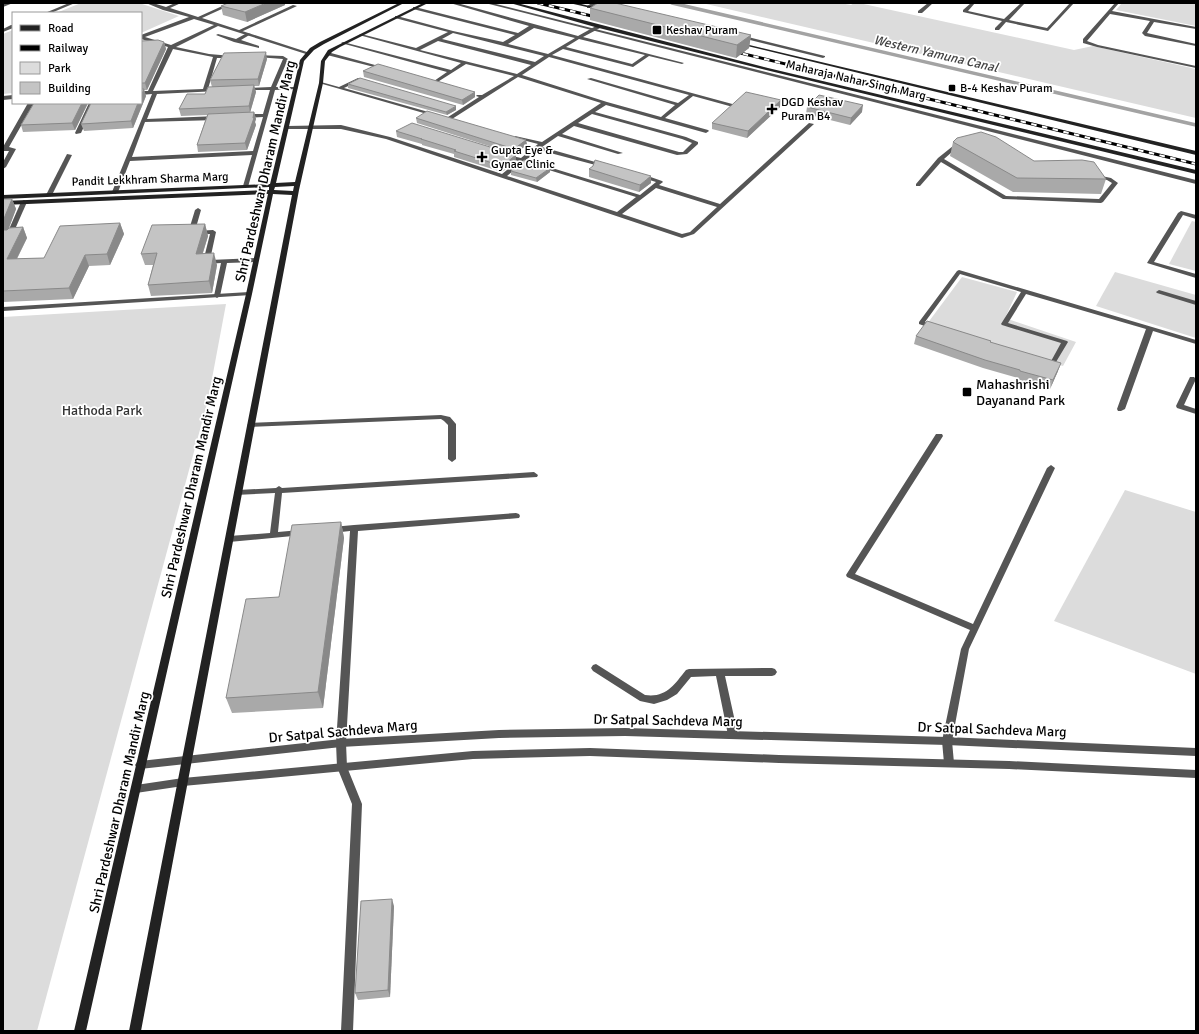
<svg xmlns="http://www.w3.org/2000/svg" width="1199" height="1034" viewBox="0 0 1199 1034" font-family="Signika,sans-serif">
<style>
.green{fill:#dcdcdc}
.lines{fill:none;stroke-linecap:round;stroke-linejoin:round}
.stream{stroke:#a3a3a3;stroke-width:3.5}
.service{fill:#555;fill-rule:evenodd}
.minor{fill:#555;fill-rule:evenodd}
.tertiary{fill:#555;fill-rule:evenodd}
.secondary{fill:#222;fill-rule:evenodd}
.rail-casing{stroke:#000;stroke-width:3}
.rail{stroke:#fff;stroke-width:2;stroke-dasharray:5.5;stroke-linecap:butt}
.wall{fill:#a9a9a9}
.shaded-wall{fill:#898989}
.building{fill:#c4c4c4;stroke:#898989}
.poi-dot{fill:#000;stroke:#fff;stroke-width:1.5}
.labels{text-anchor:middle;stroke-width:3.5;stroke-linejoin:round;paint-order:stroke}
.far-poi-label{font-size:12px;fill:#000;stroke:#fff;text-anchor:start}
.far-street-label{font-size:12px;fill:#000;stroke:#fff}
.far-water-label{font-size:13px;font-style:italic;fill:#444;stroke:#fff}
.street-label{font-size:14px;fill:#000;stroke:#fff}
.poi-label{font-size:14px;fill:#000;stroke:#fff;text-anchor:start}
.park-label{font-size:14px;fill:#333;stroke:#fff}
</style>
<rect width="100%" height="100%" fill="#fff"/>
<g class="green">
<path d="M81,3h58l40,13 -38,17v-20h-85z"/>
<path d="M702,3h138l11,2 3,-2h5l215,47 19,-4 103,23v49z"/>
<path d="M1122,3h74v23l-80,-16z"/>
<path d="M13,30v63l-10,1v-60z"/>
<path d="M1192,221l4,1v49l-27,-7z"/>
<path d="M1115,272l81,23v43l-100,-32z"/>
<path d="M962,277l55,15 -12,26 71,24 -13,24 -136,-42z"/>
<path d="M226,304l-18,96 -171,631h-34v-714z"/>
<path d="M1125,490l71,22v162l-142,-53z"/>
</g>
<g class="lines">
<path class="stream" d="M672,3l524,122"/>
<g class="service">
<path d="M485,3h7l704,177v4z"/>
<path d="M592,3h5l-6,5h-4v-2z"/>
<path d="M293,5l4,1 -56,26 -4,-1z"/>
<path d="M247,33l4,1 -10,6 18,6v2l-25,-6 -18,-7 2,-1 18,5z"/>
<path d="M740,35l85,21v1l-2,1 -85,-21v-2z"/>
<path d="M958,142l2,1v2l-16,14 62,37 93,3 13,-16 -5,-3 -15,-4v-2l19,4 7,5 -15,19 -2,1 -98,-4 -62,-37 -21,24h-4v-2l22,-26z"/>
<path d="M24,200l3,2 -15,34 -1,1h-4l-1,-1 15,-34z"/>
<path d="M198,208l3,2 -6,21 18,-1 3,2 -6,28 46,-2 3,2 -3,2 -29,1 -7,33 -3,2 -3,-2 7,-33 -15,1 -3,-2 7,-28 -19,1 -3,-2 7,-23z"/>
<path d="M1181,211l15,4v4l-13,-4 -29,47 42,12v4l-49,-15 31,-50z"/>
<path d="M959,270l237,70v4l-43,-13 -28,78 -4,2h-3l-1,-2 29,-80 -120,-35 -18,29 59,18 1,1 -15,25h-4l-5,-3 3,-2 3,1 11,-20 -59,-18 -1,-1 20,-32 -61,-18 -35,48 10,4v2l-2,1 -14,-5v-2l38,-51z"/>
<path d="M1159,290l37,11v4l-39,-12 -1,-1z"/>
<path d="M1190,377h4l2,2 -12,26 12,4v5l-19,-6 -1,-2z"/>
<path d="M441,415l9,2 6,7v35l-4,3 -4,-3v-34l-4,-4 -3,-2 -190,8 -4,-2 4,-2z"/>
<path d="M936,434h6l1,2 -88,138 118,50 74,-156 4,-3 4,3 -86,181 -17,92 2,22 -2,3 -3,1 -3,-1 -2,-3 -2,-22 19,-92 9,-19 -123,-53 -1,-2z"/>
<path d="M534,472l4,3 -1,2 -255,16 -4,39 22,-2 3,1 1,2 -1,2 -74,7 -4,-3 4,-3 41,-3 5,-40 -40,2 -1,-2 1,-2 3,-1 38,-2 3,-2 3,2z"/>
<path d="M516,513l3,1 1,2 -1,2 -161,13 -12,212 1,24 15,37 -9,227h-12l11,-227 -15,-37 -1,-24 14,-212 -18,2 -4,-3 4,-3 22,-2z"/>
<path d="M596,664l49,31c21,3 29,-10 41,-25l3,-1 83,-1 3,1 2,3 -2,3 -3,1h-47l13,59 -2,3 -3,1 -3,-1 -2,-3 -12,-59 -25,1 -14,17 -10,6 -13,4 -14,-3 -47,-30 -2,-3 2,-3z"/>
</g>
<g class="minor">
<path d="M7,3h6l-10,4v-3z"/>
<path d="M69,3h6l-24,10h-6z"/>
<path d="M146,3h7l13,4 9,-4h6l-11,5 28,9 31,-14h6l-33,15 108,35 -4,1 -88,-28 -42,21 33,7 23,2 2,1 -2,1h-15l-9,31h8l2,1v1l-61,3 -10,25 70,-3 3,2 -3,2 -72,2 -13,35 121,-6 10,-34 -19,1 -3,-2 3,-2h19l7,-24h-26l-2,-1 2,-1 27,-1 12,-28 -26,-2 -2,-1v-1l28,1 5,3 -12,28h20l2,1 -2,1 -21,1 -27,97 -5,-1 9,-31 -122,6 -12,31 -3,2 -3,-2 40,-98 -11,1v-4h7l20,-44 -27,-8v-4l48,-18 -26,-7zM194,19l20,6 -43,20 -26,-8zM173,49l40,8 -10,32 -50,2z"/>
<path d="M450,3h7l121,33 18,-10h4v2l-17,9 101,26 -2,1 -33,-8 -16,11 -70,-18 -11,6 184,50 -3,2 -40,-11 -28,22 43,12 1,1 -3,2 -100,-28 -11,7 91,25 12,5v2l-11,10 -10,1 -103,-29 -12,8 61,19 -5,1 -60,-18 -16,11 64,18 -3,2 -64,-17 -13,10 114,35 16,-13 -16,-5 -1,-1 3,-2 20,7 1,1 -4,3 61,19 89,-81 5,1 -120,110 -12,4 -296,-99 -45,-10h-56l-1,-1 3,-2 54,-1 49,12 112,37 16,-13 -15,-5v-2l18,4 17,-14 -23,-6v-2l27,6 59,-39 -83,-26 -66,42 6,2 -3,2 -10,-4 34,-22 -3,-1 1,-1h5l32,-19 -48,-12 -30,19h-2v-2l13,-9 -106,-29 2,-1 108,28 10,-7 -102,-28 2,-1 55,14 32,-16 -53,-14v-2h2l56,15 50,11 12,-7 -102,-26v-2h2l103,26 11,-7zM534,28l41,10 -27,16 -40,-10zM453,33l91,23 -9,6 -93,-23zM579,39l66,16 -13,9 -66,-17zM438,41l93,24 -14,9 -97,-24zM549,57l140,38 -11,8 -87,-25 -4,1 88,26 -14,12 -54,-15 -85,-27zM592,114l90,25 10,4 -9,9h-4l-101,-29zM523,162l113,35 -19,15 -110,-36zM656,188l61,19 -27,25 -8,2 -60,-20z"/>
<path d="M928,3h5l-11,10h-4v-2z"/>
<path d="M971,3h4l-7,8 36,8 17,-16h4l-16,17 38,8 23,-25h4l-26,28 -42,-9 -7,8h-4v-2l7,-7 -39,-9v-2z"/>
<path d="M1115,3h4l-7,8 84,16v2l-42,-7 -7,11 49,11v2l-51,-10 -3,-3 8,-12 -40,-7 -23,27 11,4 98,21v2l-99,-21 -14,-4v-4z"/>
<path d="M11,25h2v3l-10,4v-3z"/>
<path d="M327,53h4l55,15 -4,1 -55,-14z"/>
<path d="M358,78l12,3 -2,1 -9,-1 -15,7 95,27 -5,1 -115,-33 2,-1 18,5z"/>
<path d="M13,95v4l-10,1v-4z"/>
<path d="M28,103h6l-25,44 7,2 -10,18 -3,2v-7l6,-11h-6v-4z"/>
<path d="M89,103h6l-14,30 -5,1 -1,-1z"/>
<path d="M67,154l5,1 -20,40 -5,1 -1,-1z"/>
<path d="M249,292l2,1v2l-248,16v-4z"/>
</g>
<g class="tertiary">
<path d="M625,728l322,9 249,11v8l-249,-11 -322,-9 -126,2 -158,9 -201,22 -3,-1 -2,-3 2,-3 3,-1 201,-22 158,-9z"/>
<path d="M590,748l189,7 230,6 187,9v8l-187,-9 -230,-6 -189,-7 -117,3 -290,27 -47,7 -4,-1 -1,-3 1,-3 4,-1 47,-7 290,-27z"/>
</g>
<g class="secondary">
<path d="M399,3h5l-80,41 -10,6 -10,11 -28,122 19,-1 24,-99 2,-22 7,-11 95,-47h5l-88,44 -8,5 -7,9 -2,22 -24,107 -158,841h-12l163,-836 -19,-1 -21,100 -166,737h-12l172,-737 22,-100 -265,11v-4l266,-11v-3l-266,12v-4l267,-11 30,-124 10,-12 10,-6zM294,186l-1,5 -19,-1 1,-3z"/>
<path d="M510,3h7l251,65 428,102v4l-430,-104 -171,-43z"/>
<path d="M569,3h8l25,6 -2,1z"/>
<path d="M737,42l459,109v4l-457,-111h-2z"/>
</g>
<g class="rail-casing">
<g id="rail">
<path d="M538,3l62,15"/>
<path d="M732,51l464,113"/>
</g>
</g>
<use href="#rail" class="rail"/>
</g>
<g class="wall">
<path d="M285,5l-38,17 -24,-7 -2,-9z"/>
<path d="M590,8l161,27 -2,13 -13,10 -146,-38z"/>
<path d="M141,41l23,1 2,7 -19,41h-3l2,6 -13,32 -49,3 -3,-7 60,-21z"/>
<path d="M267,59l-8,27h-5l2,6 -6,20h4l2,7 -1,3 1,3 -9,25 -49,2 -1,-7 10,-30 -26,1 -2,-7 26,-15 7,-7 -2,-7z"/>
<path d="M363,71l112,21v5l-12,8 -99,-28z"/>
<path d="M348,84l108,26 -9,5 -99,-27z"/>
<path d="M781,100l-1,7 -33,31 -35,-9v-6z"/>
<path d="M34,103h54l-13,27 -52,2 -2,-7z"/>
<path d="M807,107l55,5 -12,13 -44,-11z"/>
<path d="M416,118l110,22 1,5 -13,9 -97,-31z"/>
<path d="M396,131l120,24v6l-14,11 -48,-15v-3l-32,-9v-1l-25,-7z"/>
<path d="M953,142l81,19 72,18 -5,15 -88,-2 -63,-36z"/>
<path d="M589,169l62,14 -12,9 -50,-15z"/>
<path d="M511,171l39,1 -13,10 -26,-7z"/>
<path d="M3,199h9l4,10 -7,19 14,-1 4,11 -10,21 27,-1 76,-35 4,11 -14,31 -21,1 -16,33 -70,3z"/>
<path d="M205,224l3,12 -5,17 14,12 -5,28 -61,3 -3,-11 5,-20h-8l-4,-11z"/>
<path d="M916,336l75,5 -1,2 68,28 -8,18 -33,-10 1,-1 -35,-10 -69,-24z"/>
<path d="M341,522l3,16 -21,170 -91,5 -6,-15 53,-101z"/>
<path d="M394,906l-4,91 -32,3 -3,-7z"/>
</g>
<g class="shaded-wall">
<path d="M266,3h19v2l-38,17 -2,-10z"/>
<path d="M751,35l-2,13 -13,10 1,-13z"/>
<path d="M164,42l2,7 -19,41 -2,-7z"/>
<path d="M266,52l1,7 -8,27 -1,-7z"/>
<path d="M254,85l2,7 -6,21 -1,-7z"/>
<path d="M144,89l2,7 -13,32 -2,-7 7,-18h3v-7z"/>
<path d="M475,92v5l-12,8 -1,-5z"/>
<path d="M781,100l-1,7 -33,31 1,-7z"/>
<path d="M82,103h6l-13,27 -3,-7z"/>
<path d="M863,105l-1,7 -12,13 1,-7z"/>
<path d="M456,106v4l-9,5 -1,-3z"/>
<path d="M254,112l2,7 -1,3 1,3 -9,25 -2,-7z"/>
<path d="M526,140l1,5 -13,9v-5z"/>
<path d="M516,155v6l-14,11v-6z"/>
<path d="M550,168v4l-13,10 -1,-4z"/>
<path d="M651,176v7l-12,9 1,-7z"/>
<path d="M12,199l4,10 -11,29 -2,-4v-13z"/>
<path d="M120,223l4,11 -14,31 -3,-11z"/>
<path d="M205,224l3,12 -9,29 -3,-11z"/>
<path d="M23,227l4,11 -16,32 -4,-11z"/>
<path d="M214,253l3,12 -5,28 -3,-12z"/>
<path d="M85,255l4,11 -16,33 -4,-11z"/>
<path d="M1061,363l-3,8 -8,18 3,-9z"/>
<path d="M341,522l3,16 -21,170 -5,-16z"/>
<path d="M392,899l2,7 -4,91 -2,-7z"/>
</g>
<g class="building">
<path d="M228,3h38l-21,9 -24,-6z"/>
<path d="M598,3h17l136,32 -14,10 -147,-37z"/>
<path d="M158,40l6,2 -19,41h-4v-42z"/>
<path d="M266,52l-8,27 -48,1 14,-27z"/>
<path d="M378,64l97,28 -13,8 -99,-29z"/>
<path d="M360,78l96,28 -10,6 -98,-28z"/>
<path d="M254,85l-5,21 -70,3 8,-15h18l3,-7z"/>
<path d="M141,89h3l-3,7z"/>
<path d="M746,92l35,8 -33,31 -36,-8z"/>
<path d="M819,95l44,10 -12,13 -44,-11z"/>
<path d="M34,103h48l-10,20 -51,2z"/>
<path d="M91,103h47l-7,18 -50,3z"/>
<path d="M427,111l99,29 -12,9 -98,-31z"/>
<path d="M254,112l-1,6h1l-9,25 -48,2 11,-31z"/>
<path d="M412,123l104,32 -14,11 -48,-15 2,-1 -35,-11h1l-26,-8z"/>
<path d="M981,132l15,5 38,24 48,-1 12,2 12,17 -89,-1 -64,-36 4,-4z"/>
<path d="M524,160l26,8 -14,10 -25,-7z"/>
<path d="M595,160l56,16 -11,9 -51,-16 4,-3z"/>
<path d="M3,199h9l-9,22z"/>
<path d="M120,223l-13,31 -22,1 -16,33 -66,3v-61h4l2,-2 14,-1 -16,32 37,-1 16,-32z"/>
<path d="M205,224l-9,30 18,-1 -5,28 -61,4 9,-32 -16,1 11,-29z"/>
<path d="M927,321l64,20 -1,1 71,21 -8,17 -33,-9v-1l-35,-10 -69,-24z"/>
<path d="M341,522l-23,170 -92,6 20,-99 33,-2 13,-72z"/>
<path d="M392,899l-4,91 -33,3 6,-92z"/>
</g>
<g class="poi-dot">
<rect x="652" y="25" width="10" height="10" rx="2"/>
<rect x="948" y="84" width="8" height="8" rx="2"/>
<path d="M770 103h4v4h4v4h-4v4h-4v-4h-4v-4h4z"/>
<path d="M480 151h4v4h4v4h-4v4h-4v-4h-4v-4h4z"/>
<rect x="962" y="387" width="10" height="10" rx="2"/>
</g>
<g class="labels">
<g class="far-poi-label">
<text x="666" y="34">Keshav Puram</text>
<text x="960" y="92">B-4 Keshav Puram</text>
<text x="781" y="106">DGD Keshav<tspan x="781" dy="14">Puram B4</tspan></text>
<text x="491" y="154">Gupta Eye &amp;<tspan x="491" dy="14">Gynae Clinic</tspan></text>
</g>
<g class="far-street-label">
<text transform="translate(856 80) rotate(13)" y="4">Maharaja Nahar Singh Marg</text>
<text transform="translate(150 179) rotate(-2)" y="4">Pandit Lekkhram Sharma Marg</text>
</g>
<g class="far-water-label">
<text transform="translate(936 53) rotate(13)" y="5">Western Yamuna Canal</text>
</g>
<g class="street-label">
<text transform="translate(265 171) rotate(-77)" y="5">Shri Pardeshwar Dharam Mandir Marg</text>
<text transform="translate(191 487) rotate(-77)" y="5">Shri Pardeshwar Dharam Mandir Marg</text>
<text transform="translate(668 720) rotate(1)" y="5">Dr Satpal Sachdeva Marg</text>
<text transform="translate(992 729) rotate(2)" y="5">Dr Satpal Sachdeva Marg</text>
<text transform="translate(343 731) rotate(-5)" y="5">Dr Satpal Sachdeva Marg</text>
<text transform="translate(119 802) rotate(-77)" y="5">Shri Pardeshwar Dharam Mandir Marg</text>
</g>
<g class="poi-label">
<text x="976" y="389">Mahashrishi<tspan x="976" dy="16">Dayanand Park</tspan></text>
</g>
<g class="park-label">
<text x="102" y="415">Hathoda Park</text>
</g>
</g>
<rect width="1199" height="1034" fill="none" stroke="#000000" stroke-width="8"/>
<rect x="12" y="12" width="130" height="92" fill="#ffffff" stroke="#999999"/>
<rect x="20" y="25" width="20" height="6" fill="#222222" stroke="#999999"/>
<text x="48" y="32" font-size="12" fill="#000000">Road</text>
<rect x="20" y="45" width="20" height="6" fill="#000000" stroke="#999999"/>
<text x="48" y="52" font-size="12" fill="#000000">Railway</text>
<rect x="20" y="62" width="20" height="12" fill="#dcdcdc" stroke="#999999"/>
<text x="48" y="72" font-size="12" fill="#000000">Park</text>
<rect x="20" y="82" width="20" height="12" fill="#c4c4c4" stroke="#999999"/>
<text x="48" y="92" font-size="12" fill="#000000">Building</text>
</svg>
